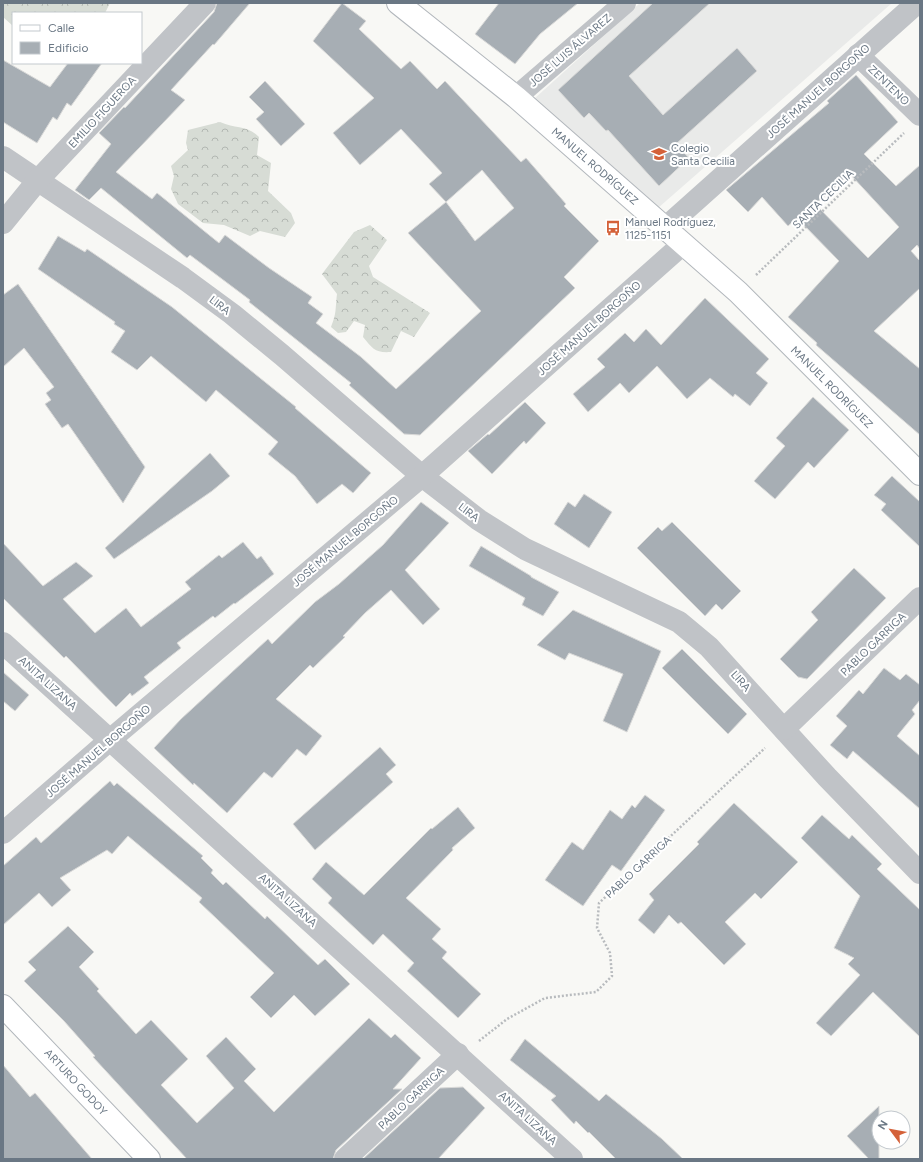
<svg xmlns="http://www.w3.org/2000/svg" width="923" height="1162" viewBox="0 0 923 1162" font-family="Figtree,sans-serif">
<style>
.built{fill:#e9eae9}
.forest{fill:url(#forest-crowns)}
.building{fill:#a7aeb4;stroke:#d9d9d8;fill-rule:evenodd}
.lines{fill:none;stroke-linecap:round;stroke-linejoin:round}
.secondary-casing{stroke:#b2b7bc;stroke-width:24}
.path{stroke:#b8bbbe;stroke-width:2.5;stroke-dasharray:2 2;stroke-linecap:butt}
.street{stroke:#c0c3c7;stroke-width:22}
.secondary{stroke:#fff;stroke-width:22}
.labels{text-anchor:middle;stroke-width:4;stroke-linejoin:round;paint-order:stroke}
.street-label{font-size:11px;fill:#6a7784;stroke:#fff}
.poi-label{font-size:11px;fill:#6a7784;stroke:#fff;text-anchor:start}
</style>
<defs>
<pattern id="forest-crowns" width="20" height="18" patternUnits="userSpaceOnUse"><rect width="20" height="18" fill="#d7dcd5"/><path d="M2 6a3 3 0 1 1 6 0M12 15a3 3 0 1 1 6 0" fill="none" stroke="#b2b7b2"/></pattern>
</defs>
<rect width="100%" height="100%" fill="#f8f8f5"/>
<path class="built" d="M640,3h252l-234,205 -124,-109z"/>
<g class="forest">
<path d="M3,3h107l-5,10h-92v13l-10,-9z"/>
<path d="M220,122c16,7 27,3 39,15l-2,18 14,8 -3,28 23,22 4,10 -10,14 -25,-6 -10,5 -26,-11 -21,-2 -25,-19 -7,-15 3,-13 -3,-10 17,-16 -2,-7 2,-13z"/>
<path d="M370,225l17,15 -18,26 4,11 57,36 -16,24 -13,-6 -10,21c-16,1 -18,-3 -28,-15l2,-12 -11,-4 -8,11 -8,1 -7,-6c6,-15 4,-17 6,-33l-15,-20 32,-42z"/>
</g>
<g class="building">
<path d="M217,3h33l-36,42 -1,-1 -42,46 14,10 -69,72 36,27 5,-6 62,50 6,-8 44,33 43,29 -4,6 15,11 -7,9 45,34 35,32 85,-78 -73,-78 38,-31 -17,-18 13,-11 -41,-44 -41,36 -27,-32 41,-35 -61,-57 29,-38 24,18 -7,8 42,40 9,-8 27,28 8,-8 76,81 5,-4 40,46 -2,2 35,35 -35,36 11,11 -155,147 -16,-1 -55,-49 2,-2 -102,-81 1,-2 -60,-45 -3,3 -86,-70 -12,12 -14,-10 36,-46 -12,-11 25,-26 1,1 89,-96zM482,170l32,38 -39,33 -29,-39z"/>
<path d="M499,3h79l-38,31 -25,30 -40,-30z"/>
<path d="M653,3h57l-81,73 34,39 74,-67 20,23 -81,73 13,14 -30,28 -51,-56 -2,1 -17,-18 -5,5 -26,-28z"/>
<path d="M3,60l47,27 18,-24h34l-31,43 -4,-3 -10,17 -4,-3 -16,26 -34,-21z"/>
<path d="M856,75l42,47 -34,32 32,32 24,-21v84l-3,-4 -6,6 9,10v27l-46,43 46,38v66l-104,-90 1,-2 -29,-26 51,-56 -42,-43 -9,8 -26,-29 -14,15 -22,-22 103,-87 -2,-2zM850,174l49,53 -31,31 -53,-54z"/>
<path d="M265,81l40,43 -24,22 -25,-27 8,-7 -15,-15z"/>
<path d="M58,236l27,16 2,-3 85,58 124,100 -1,1 76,65 -18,20 -11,-9 -25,20 -22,-28 -27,-22 10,-12 -62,-52 -10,12 -55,-46 -14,14 -26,-18 14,-21 -11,-7 1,-2 -77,-53z"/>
<path d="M18,284l127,183 -22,36 -55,-79 -6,4 -17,-24 6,-4 -5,-7 8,-6 -30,-39 -21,19v-72z"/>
<path d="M705,298l64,61 -13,14 12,10 -18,23 -15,-12 -2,3 -23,-19 -23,21 -30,-33 -28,27 -9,-10 -32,29 -15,-18 32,-27 -8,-8 28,-26 9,9 12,-13 15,16z"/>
<path d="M813,397l36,33 -35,38 -6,-6 -33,37 -21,-18 31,-35 -9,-8z"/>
<path d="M525,402l21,21 -20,21 -2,-3 -32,33 -24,-23 20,-17 1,1z"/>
<path d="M210,453l20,23 -18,15 -98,68 -9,-11z"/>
<path d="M892,476l28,26v45l-39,-37 5,-6 -12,-9z"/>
<path d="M584,494l28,18 -23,36 -35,-24 14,-22 7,5z"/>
<path d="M421,502l28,21 -44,47 35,39 -17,16 -32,-35 -26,23 -22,23 2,1 -32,31 -3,-3 -34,34 46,37 -16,20 -9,-7 -25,29 -8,-6 -37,41 -33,-30 -1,2 -39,-37 27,-29 87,-80 4,5 43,-42 24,-18 44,-39z"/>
<path d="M672,522l69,69 -19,19 -6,-6 -11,12 -68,-68 21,-21 4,4z"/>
<path d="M243,542l14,17 4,-3 13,18 -39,30 -1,-1 -19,15 -2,-2 -36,27 4,5 -37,29 5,6 -17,13 -2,-3 -14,14 -50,-51 -2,2 -61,-60v-55l40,43 33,-24 17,14 -30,23 32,34 31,-25 15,19 50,-38 -6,-7 34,-27 3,3z"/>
<path d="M481,546l50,30v1l28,15 -16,24 -21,-11 3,-7 -56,-32z"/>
<path d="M854,568l32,30 -79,81 -9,-2 -18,-18 38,-39 -7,-8z"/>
<path d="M573,610l88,41 -34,81 -24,-11 20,-47 -54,-21 -4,7 -28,-15z"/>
<path d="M682,649l65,65 -19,20 -66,-66z"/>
<path d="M884,668l16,12 6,-6 14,11v15l-8,10 3,4 -18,22 23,20v53l-67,-58 -6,8 -17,-14 17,-19 -11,-10 23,-26 4,4z"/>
<path d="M3,672l26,23 -14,16 -12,-10z"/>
<path d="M380,747l16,18 -10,9 7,8 -78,68 -22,-26z"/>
<path d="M110,781l4,5 3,-3 86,73 -2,2 12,12 -2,3 12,12 3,-3 39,37 2,-3 51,49 7,-6 25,25 -35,32 -21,-21 -23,23 -21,-21 24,-24 -75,-71 3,-4 -74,-62 -16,18 -5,-4 -47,28 11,12 -19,17 -13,-14 -36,32v-59l33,-29 5,6z"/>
<path d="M645,795l20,15 -44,61 -9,-6 -29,41 -38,-26 27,-38 11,8 27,-40 12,9 10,-14 3,3z"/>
<path d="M734,803l64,59 -37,37 -6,-6 -30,29 21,22 -22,21 -43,-43 -3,2 -9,-9 -15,19 -16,-14 16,-20 -5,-6 50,-50 -2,-2z"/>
<path d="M458,807l17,21 -23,20 1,2 -47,48 35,31 -9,10 15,13 -5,6 39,36 -23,24 -51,-47 7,-8 -31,-29 -10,11 -45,-42 4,-5 -20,-19 14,-17 38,33 67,-67 1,1z"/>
<path d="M822,815l27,24 3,-4 30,29 -5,5 43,41v127l-47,-45 -42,44 -15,-13 44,-48 -12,-11 6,-6 -20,-10 26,-52 -59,-58z"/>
<path d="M68,926l26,26 -15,15 20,22 -2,2 39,43 15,-14 37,39 -27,26 36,38 37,-35 -28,-32 20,-19 30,32 -12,12 30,31 95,-94 22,20 4,-4 26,24 -28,31h9l-66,61 -3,9h-146l-94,-102 2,-1 -31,-35 -40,-40 12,-11 -8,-8z"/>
<path d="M525,1039l74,62 7,-7 56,45 21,20h-67l-27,-27 -1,1 -12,-12 -2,3 -23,-24 5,-4 -46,-36z"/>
<path d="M3,1065l27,32 5,-4 57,66h-89z"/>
<path d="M463,1087l22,21 -47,51h-75l77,-71z"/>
<path d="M879,1106v53h-10l-22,-23z"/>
</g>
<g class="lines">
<g class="secondary-casing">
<g id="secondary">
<path d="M398,3l118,94 222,195 182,182"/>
<path d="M3,1006l146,153"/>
</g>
</g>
<g class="path">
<path d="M756,275l148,-142"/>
<path d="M479,1041l28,-22 38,-21 51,-6 16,-16 -2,-23 -13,-25 2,-25 166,-155"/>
</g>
<g class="street">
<path d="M858,55l62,60"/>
<path d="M516,97l109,-94"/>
<path d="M3,157l180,121 49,36 50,41 140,121 57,44 46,29 154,73 30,25 118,130 93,96"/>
<path d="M3,223l35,-43 167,-177"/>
<path d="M665,228l252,-225"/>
<path d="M3,643l569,516"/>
<path d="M784,729l136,-131"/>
<path d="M3,833l108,-94 311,-263 261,-232"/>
<path d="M345,1159l113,-105"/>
</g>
<use href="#secondary" class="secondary"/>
</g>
<defs>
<g id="school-bare" transform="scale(1.2)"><path d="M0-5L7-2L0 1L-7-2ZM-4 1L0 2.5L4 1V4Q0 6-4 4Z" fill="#d46139" stroke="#fff" stroke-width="2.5" paint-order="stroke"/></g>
<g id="bus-bare" transform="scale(1.2)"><path d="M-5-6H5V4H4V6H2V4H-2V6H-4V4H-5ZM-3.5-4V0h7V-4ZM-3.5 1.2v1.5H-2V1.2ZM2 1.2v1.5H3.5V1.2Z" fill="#d46139" stroke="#fff" stroke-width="2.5" paint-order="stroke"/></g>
</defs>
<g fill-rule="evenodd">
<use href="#school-bare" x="659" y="154"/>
<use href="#bus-bare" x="613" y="228"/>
</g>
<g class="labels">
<g class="street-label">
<text transform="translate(570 50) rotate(-41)" y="4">JOSÉ LUIS ÁLVAREZ</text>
<text transform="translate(889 85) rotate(44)" y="4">ZENTENO</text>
<text transform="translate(818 91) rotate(-42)" y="4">JOSÉ MANUEL BORGOÑO</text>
<text transform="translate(102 112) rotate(-47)" y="4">EMILIO FIGUEROA</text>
<text transform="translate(595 166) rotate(41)" y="4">MANUEL RODRÍGUEZ</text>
<text transform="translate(823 199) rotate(-44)" y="4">SANTA CECILIA</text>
<text transform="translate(220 305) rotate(37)" y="4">LIRA</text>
<text transform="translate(589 328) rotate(-42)" y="4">JOSÉ MANUEL BORGOÑO</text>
<text transform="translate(832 387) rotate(45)" y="4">MANUEL RODRÍGUEZ</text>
<text transform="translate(469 512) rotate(37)" y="4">LIRA</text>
<text transform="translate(345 541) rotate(-40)" y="4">JOSÉ MANUEL BORGOÑO</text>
<text transform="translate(873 644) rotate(-44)" y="4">PABLO GARRIGA</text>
<text transform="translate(741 681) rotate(48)" y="4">LIRA</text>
<text transform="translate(48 683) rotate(42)" y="4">ANITA LIZANA</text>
<text transform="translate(98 751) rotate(-41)" y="4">JOSÉ MANUEL BORGOÑO</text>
<text transform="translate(638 867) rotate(-43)" y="4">PABLO GARRIGA</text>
<text transform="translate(288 900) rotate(42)" y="4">ANITA LIZANA</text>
<text transform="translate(76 1082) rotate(47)" y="4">ARTURO GODOY</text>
<text transform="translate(411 1098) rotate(-43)" y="4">PABLO GARRIGA</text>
<text transform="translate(528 1118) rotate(42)" y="4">ANITA LIZANA</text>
</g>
<g class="poi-label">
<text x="671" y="152">Colegio<tspan x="671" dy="13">Santa Cecilia</tspan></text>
<text x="625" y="226">Manuel Rodríguez,<tspan x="625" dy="13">1125-1151</tspan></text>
</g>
</g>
<rect width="923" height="1162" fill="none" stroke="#6a7784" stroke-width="8"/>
<rect x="12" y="12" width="130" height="52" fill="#ffffff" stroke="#c3c9ce"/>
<rect x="20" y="25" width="20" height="6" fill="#ffffff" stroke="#c3c9ce"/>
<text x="48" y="32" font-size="12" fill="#6a7784">Calle</text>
<rect x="20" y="42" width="20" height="12" fill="#a7aeb4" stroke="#c3c9ce"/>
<text x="48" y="52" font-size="12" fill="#6a7784">Edificio</text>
<g transform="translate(891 1130) rotate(302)"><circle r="19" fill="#ffffff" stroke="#c3c9ce"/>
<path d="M0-3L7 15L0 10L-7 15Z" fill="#d46139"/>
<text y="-6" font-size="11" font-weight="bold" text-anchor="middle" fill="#6a7784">N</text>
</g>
</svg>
